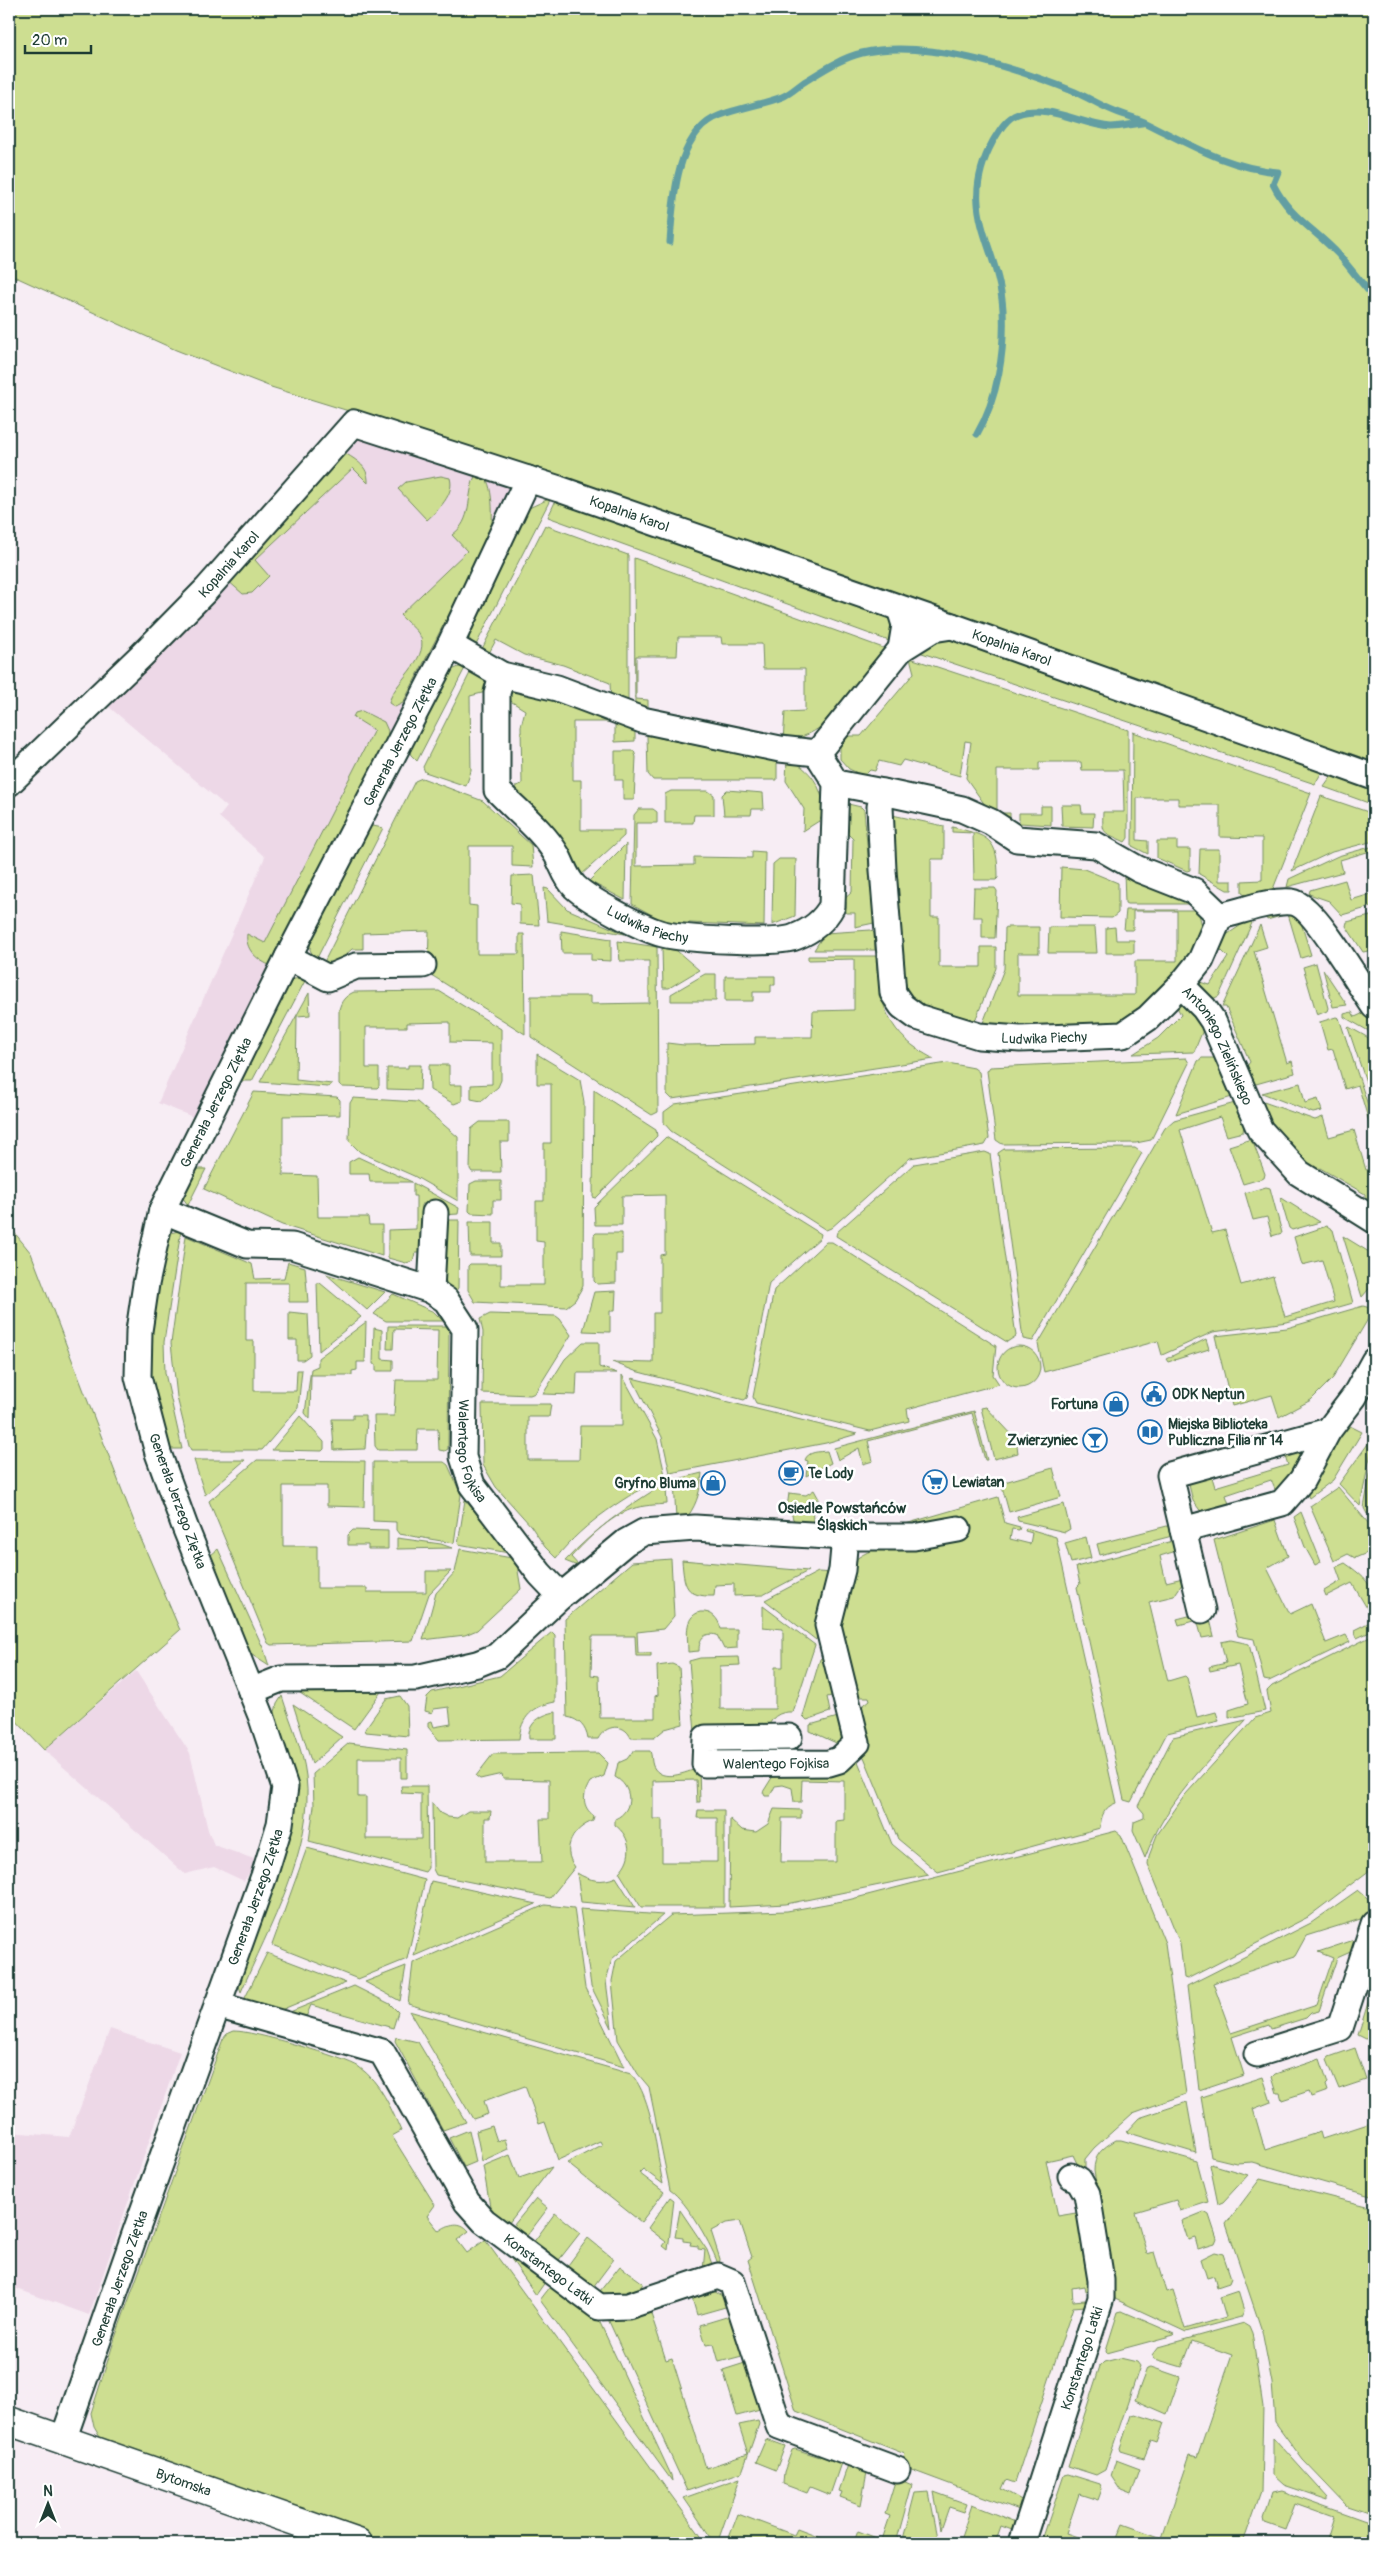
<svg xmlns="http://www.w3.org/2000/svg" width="1383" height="2552" viewBox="0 0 1383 2552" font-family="Pangolin,sans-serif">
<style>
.built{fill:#edd8e7}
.green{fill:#cdde91;stroke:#768e62}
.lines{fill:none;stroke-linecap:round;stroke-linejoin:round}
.stream{stroke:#629ea2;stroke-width:7}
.minor-casing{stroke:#1f3d34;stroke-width:29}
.tertiary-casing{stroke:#1f3d34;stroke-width:31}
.minor{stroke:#fff;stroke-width:25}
.tertiary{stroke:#fff;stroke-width:28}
.labels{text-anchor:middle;stroke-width:5;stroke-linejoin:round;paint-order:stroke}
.street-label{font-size:14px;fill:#1f3d34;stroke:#fff}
.poi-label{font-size:14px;font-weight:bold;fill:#1f3d34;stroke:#fff;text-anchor:start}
.neighbourhood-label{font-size:15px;font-weight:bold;fill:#1f3d34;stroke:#fff}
</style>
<rect width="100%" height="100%" fill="#f7edf4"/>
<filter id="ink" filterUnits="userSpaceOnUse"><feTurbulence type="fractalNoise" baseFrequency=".02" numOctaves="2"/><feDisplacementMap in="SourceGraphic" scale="10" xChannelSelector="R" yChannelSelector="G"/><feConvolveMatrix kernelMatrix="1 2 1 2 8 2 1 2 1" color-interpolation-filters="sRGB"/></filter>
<g filter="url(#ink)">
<g class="built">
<path d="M357,430l163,52 -327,635 -35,-14 107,-246 -46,-40 8,-10 -125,-106z"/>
<path d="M136,1671l54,82 18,77 6,15 43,15 -13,21 -30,-14 -29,7 -141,-124z"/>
<path d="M110,2029l70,23 -91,263 -80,-29v-154l60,5z"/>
</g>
<g class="green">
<path d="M9,9h1365v764l-1022,-361 -81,-25 -95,-37 -167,-76z"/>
<path d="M340,450c14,9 29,15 28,33l-15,-15 -98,92 14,16 -17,17 -9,1 -16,-14z"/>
<path d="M482,474c12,8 11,46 9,59l-85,164 -3,6 -8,4 -6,-4c4,-20 39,-43 32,-65 -3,-8 -15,-16 -21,-23l67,-64 -15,-16c21,-15 14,-38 23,-59z"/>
<path d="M441,476l9,2c5,16 -12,32 -23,42l-29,-31 8,-7z"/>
<path d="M566,495l328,121 -2,26 -344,-125 7,-15z"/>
<path d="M551,498l-76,149 -6,-9 -1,-11 59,-116 4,-4z"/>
<path d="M545,525l83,30v153l-17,-6 -1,-19 -47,-18 -39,-10 -28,-15 -8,15 -7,-4z"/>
<path d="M634,558l252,91 -67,79c-11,7 -22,12 -36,13l2,-29 20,-1v-42h-42l-1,-25h-40l-1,-7h-43l-1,19h-41v43l12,1v10l-13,-3z"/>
<path d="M945,636l379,132 -9,16 -399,-133z"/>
<path d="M910,658l218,72v108l-3,4c-22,-11 -23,-6 -22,-30h21l-1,-42h-41l-1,-8h-42v8h-42v43h13v8l-20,-9 -24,-34 5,-36 -6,-1 -5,35 -57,-16 -4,6 -20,-5 -4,10 -5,-1 -6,6 -15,-7 -9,-10v-14l8,-9h13l53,-63z"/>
<path d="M459,667l6,1 -48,93 -6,-6 -3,-8 38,-75z"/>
<path d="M472,669l16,11 -2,12 -16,4 1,75 -5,15 -41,-14 -2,-5z"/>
<path d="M515,687l38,8 73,27 9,8v11l-20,1v-20h-42v58h8v50h43v6l-44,40 -12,-26h-6l-47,-52 -1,-7 2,-5 6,-2 -1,-58 4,-16 -21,-13z"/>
<path d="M362,711l22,11 4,9 -1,6 -42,86 -76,142c-13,-6 -24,-16 -22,-31l18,9 109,-213 -21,-13 2,-4z"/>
<path d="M1133,732l178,61 -38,96 -28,6 -3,-2v-12l20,-1v-42l-42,-1v-32h-42v-7h-41v42l11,1v13l-16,-8z"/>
<path d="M650,733l10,5 74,15 7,-6 36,9v24h-124l-5,-6 -1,-39z"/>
<path d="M615,751h19l2,6 -2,43h-11v-20h-8z"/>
<path d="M787,758c24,11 36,29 37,55l-5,8 -16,10 1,-22 -18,-28z"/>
<path d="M1334,773l40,14v18l-50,-18z"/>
<path d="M422,778l61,23 48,44 2,22 -21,-1v-20h-43v59l8,1v48h42v-20h5l1,100 -97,-61 1,-42 -66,2v16h-11l-14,13 -15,2 92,-183z"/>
<path d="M727,790l36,3 1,16h-12l-1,6h-27l-2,-20z"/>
<path d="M671,791h37l6,4v20h-20l-1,8h-28v-29z"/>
<path d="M1321,796l53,18v27l-42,11 -40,19z"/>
<path d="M844,803l17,4 3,3 10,113 -19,4v-14h-9v-11h-5l11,-10 1,-53 -12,-12z"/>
<path d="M1061,805h20l1,8h12l-1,14 -31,-1z"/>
<path d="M1041,806h10v19l-32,-2v-10h22z"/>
<path d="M639,809h14l4,3v11h-21v43l58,-1v-8l58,1v-7l13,1 -1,74 -99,-4 -33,-18 2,-89z"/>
<path d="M892,815l52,11v33h-13v58h8v50h42v-20h15v21l-23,58 -68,-27 -17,-177z"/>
<path d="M373,826l10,2 -67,132 -6,-10 1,-16 55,-106z"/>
<path d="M952,827c37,9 46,11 46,51l-2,2h-22l-1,-47 -21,-1z"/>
<path d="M1157,841h20v8h13v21l-3,1 -30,-13z"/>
<path d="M626,844l-1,56 -36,-19z"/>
<path d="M1374,846v4l-34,10 3,12 -56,15 2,-8 49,-23z"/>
<path d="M1200,849h19v32h13v9h-5l-28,-16z"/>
<path d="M779,859h17l-1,57 -23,9 1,-61z"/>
<path d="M1061,867l23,2 34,14v30l-6,5 -52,-1z"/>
<path d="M1124,871l71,33h-68l-2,-1z"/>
<path d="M534,875l5,50 -19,-1v-20l-9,-1 1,-27z"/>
<path d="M1345,880l6,20 23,-7v13l-32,9 -13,-14 -20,-7 1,-4z"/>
<path d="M544,888l4,1 19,20 58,25 -78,-13z"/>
<path d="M974,888h21l2,3 -2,47h-13v-21h-9z"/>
<path d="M1126,910h72l5,20 -8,27 -70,68 -144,3 23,-59 1,-41 2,-1h32v26h-21v42h117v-34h42v-50h-44v19h-9z"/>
<path d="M1265,913h33l13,42 -10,3 -13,-44 -21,6z"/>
<path d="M1374,915v35l-11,2 -17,-26 1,-4z"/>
<path d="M1250,919l2,4 -33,73 -11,5 -12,-20 14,4 18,-28 -12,-12 3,-5z"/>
<path d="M1260,925l7,22 -13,4 33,112 5,-2 3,12 -46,13 -6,-15 7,-9 -24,-55h-4z"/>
<path d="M1049,927h46l2,26h-49z"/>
<path d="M1115,927l1,13h18v13h-28v-25z"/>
<path d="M871,930l3,3 1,17h-61l11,-17z"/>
<path d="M561,931l50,8v22l-20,-1v-7h-29z"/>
<path d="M618,941l39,6 1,165 -6,3 -121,-78v-41h59v8l59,-1v-42h-29z"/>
<path d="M662,948l15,3 22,19 -30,18h-6z"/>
<path d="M808,956h68c3,50 12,79 58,103l-262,40 -5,-5v-51l17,2 71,-1v-7h57l1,-26 41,-1v-51l-46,1z"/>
<path d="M1316,963l12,45 -1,3 -10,4 -14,-48z"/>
<path d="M1323,969l24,36 -14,2z"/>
<path d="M705,974h11v27h-45v-7z"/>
<path d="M725,976h50v9h-4v7h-18v9h-28z"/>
<path d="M302,978l4,1 -54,102h-16l49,-96 9,-6z"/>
<path d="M439,991l62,38v51l-3,7 -17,14 -10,-2v-14l21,-1v-41l-42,-1v-20l-43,1v4h-41v41h13v18l-2,2 -35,-1 -3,-3v-74c2,-9 6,-14 15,-18z"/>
<path d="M309,993l1,22 -13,1 -1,64 36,4 -4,3 -68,-5z"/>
<path d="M1174,1001h6l13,11 10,18 -9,22 -61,2 25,-16 23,-23z"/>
<path d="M1368,1011l6,7v16l-30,-17v-3l8,-2 3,5z"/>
<path d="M1336,1017l3,1 35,105 -4,2 -12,-40 -13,4 -12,-40 -5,1 -8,-28z"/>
<path d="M1349,1027l25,14v59h-2l-24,-72z"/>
<path d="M537,1054l43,26 4,22 -1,184 -8,14 -9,7 -91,-5 -7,-12v-24l2,-2h31v21h43v-43l-8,-1v-40h8v-58h7v-59h-14z"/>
<path d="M1186,1058l3,5 -38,77 -15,3 -134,1 -6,-4 -9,-69 3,-4z"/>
<path d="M1202,1058h13l17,39 -56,17 22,-53z"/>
<path d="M948,1063l26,5 5,4 10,66 -4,7 -75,13 -79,70 -5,2 -155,-99 -7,-8v-11l11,-8z"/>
<path d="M408,1065h13l-1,25 -33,-1v-21h21z"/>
<path d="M429,1065h20v20h13v16l-8,3 -24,-14z"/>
<path d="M1300,1083l5,20 13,-4 4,12 -9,2 -51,-20z"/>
<path d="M594,1090l62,40 1,6 -61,62 -3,-1z"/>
<path d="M254,1092l83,5 3,3v15l-57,1v59l34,1 1,41h50l1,8h13v31l-100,-31 -78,-36z"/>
<path d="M353,1098l64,4 41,35v64l-44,-25 -54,-24 -11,-11 1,-38z"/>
<path d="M1255,1099l60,21 8,-3 6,20 25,-7 12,40 8,-2v45l-9,-6v-13l-45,-26 -12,3 -40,-42z"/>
<path d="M1235,1103l9,22 -1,7 -16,4 -7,-19 -40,13 32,103 13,-3 16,55 32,-9 12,41 49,-15 -12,-42 -20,5 -8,-28 33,-11 6,4 20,73 -66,19 -74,10 -51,23 -4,-14 -114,31 -6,-28 127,-216 9,-8z"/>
<path d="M480,1122h29v20h-9l1,30h-29l-2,-3 1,-40z"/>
<path d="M666,1137l155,97 -1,4 -51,45 -22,115 -3,2 -109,-29 -23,-9 41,1v-50h7v-58l5,-1v-59l-43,1v29h-27l-1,-18z"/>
<path d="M1248,1140h4l13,34 -1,4 -21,6 -14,-38z"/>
<path d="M1135,1148l7,5 -109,188 -10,-2 -25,-186 6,-4z"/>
<path d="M985,1152l5,2 26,182 -9,6 -171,-106 1,-4 77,-68z"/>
<path d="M358,1157l54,25h-42l-1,-8h-20v-12z"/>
<path d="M196,1169h10l-18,36 -8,-11z"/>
<path d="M476,1181h25v19h-8v14l-22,-1 -2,-2 1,-27z"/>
<path d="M413,1183l46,25 -1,6 -15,1v-10l-21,-1v49h-7l-2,8 -7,2 -18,-5v-28l28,-1v-33h-3z"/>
<path d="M1266,1187l4,1 12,45 -10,3 -5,-19 -14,3 -8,-27z"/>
<path d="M1280,1197l40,25 -28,8 -3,-2z"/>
<path d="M444,1220h15l-1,68 -6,8 -8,-19z"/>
<path d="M469,1222h24v21h8v13h-31z"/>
<path d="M9,1226l22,27 107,279 42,98 -136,120 -35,-37z"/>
<path d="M181,1230l-17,112 1,31 17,76h-18l-15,-70 -2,-38 21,-107z"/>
<path d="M596,1233h26v21h-6v29l-19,1 -3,-3v-46z"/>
<path d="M186,1236l66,28 3,15 29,-1 4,-16 17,5 3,35h-19v-19h-43v58h8v50h42l1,-21h5l-4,38 -36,42h-71l-2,-4 -12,-49 -6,-54z"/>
<path d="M1343,1236l31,19v28l-12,14z"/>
<path d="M826,1242h6l164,104 -3,29 6,9 -92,25 2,12 -39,10 -114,-28 -3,-6 21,-107z"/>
<path d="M326,1274l59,18 -18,18z"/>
<path d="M317,1283h3l41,34 -42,34z"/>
<path d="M616,1291l-1,20h-5v21l-27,-1 11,-39z"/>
<path d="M393,1294l41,18 9,9h-57l-12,-7z"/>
<path d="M1363,1306l11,3 -41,69 -22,22 -32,17 -7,-22 -40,11 -17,-70 72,-8z"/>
<path d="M289,1312l19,2 2,41 -7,5h-6v-20h-8z"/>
<path d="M490,1314l66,2 4,3 11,16 -36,58 -5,2 -48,-2 1,-61 -3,-13z"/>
<path d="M366,1322l-1,40h-8v8l-5,1v4h-41l-1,44 -5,-6 6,-44 7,-3v-8z"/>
<path d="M388,1326h58l3,4 -1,119 -3,2 -6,-1 -1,-21h-20l-1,21h-39l-3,-4 -1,-30h20l2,-36h41l1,-50 -44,-1 -1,20h-6z"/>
<path d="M374,1328l8,2v29l11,1v11h-17v-6l-3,-1z"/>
<path d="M1206,1339l3,10 -41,13 -2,-3z"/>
<path d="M583,1342h16v25l18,6h-40l-1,22 -33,-1 22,-35z"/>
<circle cx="1019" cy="1367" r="21"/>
<path d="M622,1375l35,64 8,36c-39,22 -80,46 -109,83l-11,-11 -14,-21 -35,-39 -13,-22 -1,-61h69l-2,13h-21v43h51l1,-34h42z"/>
<path d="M632,1378l225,56 -31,9 -156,30 -8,-36z"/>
<path d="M986,1407l30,32 2,14 -24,6 -13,-51z"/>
<path d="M974,1411l13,49h-2l-13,-47 -104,28 5,20 -10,3 -4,-16 -21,12 -4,-12z"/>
<path d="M353,1415h12v5h2l-2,29 -31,1 -2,-31h21z"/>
<path d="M300,1416l24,26v7l-2,2 -50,-1z"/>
<path d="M1348,1425l14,7 -29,48 -24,18 -4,-10z"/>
<path d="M1370,1441l3,1 -13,64 -21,-22z"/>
<path d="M1295,1446l11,10 -29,38 -6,-14 -45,15 4,12 -28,6 -9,-12 -5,-20 23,-7 4,13 73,-22 -4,-13z"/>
<path d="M827,1451l4,12 -25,13 2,-15 -3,-1c3,-9 14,-8 22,-9z"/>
<path d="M1374,1451v57l-7,6 -3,-6z"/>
<path d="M194,1460h51l-40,35z"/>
<path d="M257,1460l108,1 -1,46 -37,-1v-20h-44v60h34v42h50v4h59v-21h25l-22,23 -16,47 -142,4 -3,-2 -59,-142z"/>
<path d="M373,1462h71l4,3 13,30 -7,48 -55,-9 -3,-4v-8l-23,-1z"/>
<path d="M1053,1468l8,29 -52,15 -8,-29z"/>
<path d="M702,1473c-2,17 -4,29 -14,43l-12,3 -2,-39z"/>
<path d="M661,1486l5,2 1,16c-11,1 -24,1 -35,5 -23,8 -44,30 -61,48l9,10 -15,-6c28,-30 61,-54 96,-75z"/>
<path d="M1338,1487l36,43v20l-19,8 -7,-4 -14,7 -24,-55z"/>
<path d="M814,1490l5,9 -7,1 1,22h6l-3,3 -19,-1 -4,-5 -3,-11h-3l2,-15 17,2z"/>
<path d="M998,1497l7,26 15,4 -1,3 -7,-1 -2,10 20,5 2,-11 -7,-2 1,-3 30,9 60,266c-12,4 -15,13 -16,25l-162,44 -40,-33 -34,-82 -10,-5 1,-40 15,-12 -1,-3h-12l-22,-74 16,-59c10,-11 22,-14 37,-19v-16z"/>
<path d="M465,1500l44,53 -51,-9z"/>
<path d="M1064,1504l6,25 -5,3 -47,-11 -1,-4z"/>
<path d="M1301,1512l20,50 -6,3 -10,-18 -11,-30z"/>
<path d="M1275,1520l13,36 -21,12 23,46 21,-10 15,39 20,-8 4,7 -81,39 -5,-1 -10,-41 -16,-3 -24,-96z"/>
<path d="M1167,1526l3,1 2,9 -72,19 -3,-11z"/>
<path d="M353,1530l35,1v18h-20v-4h-20v-10z"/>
<path d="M1086,1537l5,21 -20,5 -6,-20z"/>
<path d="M397,1538l44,6 11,4 -55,1z"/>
<path d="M1173,1541l3,10 -16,5 6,26 17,-4 1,3 -10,15 -25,6 19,79 17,-5 2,2 10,39 19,-5 3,9 -52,12 -36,69 -7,-2 -47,-213 3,-3 -4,-17z"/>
<path d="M218,1549l46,101 5,16 -20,-13 -7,-13 -34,-79 3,-6z"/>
<path d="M460,1549l52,9 5,7 4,24 -44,41 -12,5 -42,5 13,-47 19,-21z"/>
<path d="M671,1559l3,57 -11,13 -26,3 1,21h13v3h-15l-1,-20h-43l-1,39 8,1 1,42h55v-22l3,-1 -1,-29 15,-2 7,3 4,57 -18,5 -11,9h-23c-7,-16 -26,-13 -33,1h-10c-2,-12 -9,-20 -21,-22l-2,-98 67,-57z"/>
<path d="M682,1560l126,11 -45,24 -29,1v-12l-19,1 -1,11c-29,1 -30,-10 -32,-36z"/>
<path d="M1345,1563c33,23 29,29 29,67l-17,8 -3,-8 20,-10 -22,-37 -26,13 -2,-5 17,-10 -5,-14z"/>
<path d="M818,1572l17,1 -1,14 -18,53 -51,-40z"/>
<path d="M763,1606l52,39 -22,67c-14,-1 -24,6 -25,19l-73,2 -6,-72 11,-3 39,-1 1,8 -20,1v43h55v-42h8v-38l-20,-2z"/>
<path d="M1208,1611l6,25 -12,2 -5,-18 -18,5 -2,-6z"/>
<path d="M700,1612c12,-1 18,6 21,17h16v19l-13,1 -7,-14c-13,-3 -18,3 -18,16l-11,1c0,-15 -5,-35 12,-40z"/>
<path d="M552,1632l3,3v67c-22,4 -34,15 -36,37l-80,1 -11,-13v-5l4,-1 2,6 17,-3 -2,-17 -15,2 -2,4 -7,-2 2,-14 5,-5 68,-16z"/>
<path d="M1374,1635v232l-66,50 -121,62 -3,-1 -4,-35 -32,-79 1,-8 8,-21 28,-40 70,-77 16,-5 -4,-22 5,-5z"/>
<path d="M1231,1640l18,4 16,67 -36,7v-8l19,-6 -10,-39 -28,6 -1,-4 17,-4 -5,-21z"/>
<path d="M823,1657l18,37 -14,3 3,15 -23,8 -4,-4 17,-57z"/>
<path d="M383,1689l-29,40 -57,-38z"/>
<path d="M282,1696c8,26 21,53 24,80 9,72 -38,152 -65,216l-3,-9 52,-158 -16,-109 3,-12z"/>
<path d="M400,1696l7,10 1,30 -42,-4 -1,-3 21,-30z"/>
<path d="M293,1704l49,33 -30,27z"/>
<path d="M556,1712v27h-27c-2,-16 13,-25 27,-27z"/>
<path d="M845,1715v32l-35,-16v-6z"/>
<path d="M1246,1720c-39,43 -81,82 -101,138l-12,-28 1,-8 10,-4v-5l-6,-7 35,-69z"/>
<path d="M349,1743l58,7v28h-6v-20h-43v39h8v42h55v-45l-19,-1 -1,-7h26l1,82 -3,4 -116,-31 5,-35 -1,-32z"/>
<path d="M633,1751h17c2,4 1,10 3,15 9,18 33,6 46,2l1,34h-3l-1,-22 -43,1v38h9v43h55v-44h-20l1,-8h26v97h-83l-22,-35c15,-15 12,-35 -4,-47v-6c20,-9 17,-33 0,-42l3,-14 9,-4z"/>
<path d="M598,1753l10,10 -4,13 -14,6c-8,13 -8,25 4,34l-1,5c-19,7 -33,27 -18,46l-25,31 -114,-23 -3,-6 -1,-66 8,10 8,4 9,1 11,-7h23l-1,7h-5v44h57l-2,-43h9v-39l-46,-1 -1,-5 -22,5 -4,-3 17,-22z"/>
<path d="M857,1759l35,85 37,31 -143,29 -57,3 1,-88 12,11 14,2 12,-8 6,-15 27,1v8h-19l-1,44h55v-41l8,-1v-39l-42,-1 -1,22h-7l-2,-14 -9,-3 -8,1 -5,10h-5l-2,-4 15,-24z"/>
<path d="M1116,1831l5,4 44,108 21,151 -53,19 -39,35 -9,11v15h-3l-9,-19 -27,6 12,55 24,-4 10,78 -7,1 -1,-5 -12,2 1,13 12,-1 1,6 -13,1 -58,176 -9,-3 -4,9 23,13 -3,9 -121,-45 4,-12 -109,-43 -48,-151 4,-3 -12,-36 -14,2 -15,8 9,28 -1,8c-6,-20 -32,-66 -49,-77l-21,-103 -11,-13 -20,-34 -6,-59 4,-20 55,-46 116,-4 61,-11z"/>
<path d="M307,1848l118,32 -18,79 -49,20 -86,-34z"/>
<path d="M577,1873c13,8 25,10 39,4l19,30 -54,-5z"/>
<path d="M431,1881l105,23 -122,52z"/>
<path d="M1358,1890l14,12 -5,15 -61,19 -11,20 -82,27 18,50 86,-28 16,-47 -15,-6 42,-14 -5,12 -18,8 -18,53 -8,2 -5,5 -35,11 -2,-4 -37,12 12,38 -45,15 -12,-104 124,-63z"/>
<path d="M545,1905l29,3 11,80 39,79 -216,-63 5,-41z"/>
<path d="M580,1909l83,6 -51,44 -6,22 6,47 -21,-42z"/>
<path d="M267,1953l79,30 -70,29 -23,-6 -8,-8z"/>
<path d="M406,1966l-6,35 -35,-19z"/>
<path d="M354,1986l36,18 8,8 -5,16 -82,-23 -5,12 -5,2 -16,-5z"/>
<path d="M1374,1989v54l-16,-8 14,-45z"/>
<path d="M409,2011l222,63c22,24 25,78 32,110l-20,-15 -4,4 25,19 -23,30 -74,-59 35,-18 -2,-4 -42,19 -13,-38 -6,2 -14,-38 -41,15 4,13 -15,5z"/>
<path d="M234,2031c16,-1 113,27 125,36 22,16 32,41 42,64l-9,5 43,69 -8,11 12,15c10,-7 21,-11 30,0l-12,9 10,13 18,-13 221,303h-317l-285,-99 -10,-17 -3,-14 24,-75 108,-299 4,-5z"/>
<path d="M396,2037l22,5 48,80 -23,8 -48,-89z"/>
<path d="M1355,2048l11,32 -27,9 -12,-29 2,-3z"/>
<path d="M1320,2059l8,24 -2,2 2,6 -17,6 -2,-6 -27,9 -2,-7h-3l-5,-16 3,-3z"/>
<path d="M1263,2077l8,25 -18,7 12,41 55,-18 2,7 52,-17v75l-121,-35 -17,1 -25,-6 -10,-60z"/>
<path d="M1187,2102l9,51 -70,-21 13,-14z"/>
<path d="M492,2126l5,15 8,-2 3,10 -26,12 -6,-30z"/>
<path d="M469,2130l7,32 -12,5 -15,-29z"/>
<path d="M1116,2140h5l76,21 11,41 -28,9 -4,-11 -41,12 12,42 7,-2 12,40 7,-2 12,39 41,-12 -6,-20 18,-6 6,20 -3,6 -55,15 -71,-33 -21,-128c0,-16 8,-23 22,-31z"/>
<path d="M510,2155l9,23 33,-11 -47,61 -13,-10 -9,-52z"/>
<path d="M1211,2164l37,11 -25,27 -5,2 -8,-39z"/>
<path d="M1260,2179l114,29v307l-27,-9 -44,-46 -28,-38 -3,-39 -10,-52 -36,-107z"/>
<path d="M670,2197l4,3 -6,50 -5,-4 3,-4 -18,-14z"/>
<path d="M536,2198l12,10 -25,33 -14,-10z"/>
<path d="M680,2210l27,40 7,20h-11l2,-20 -7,-1v-3l-8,-1 1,-3 -8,-1v-3l-8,-1z"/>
<path d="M1204,2212l5,3 8,24 -2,5 -17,5 -3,-11 -7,2 -6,-19z"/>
<path d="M555,2213l25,20 -25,32 -25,-18z"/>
<path d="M588,2238l26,21 -24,32 -27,-19z"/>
<path d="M513,2252l35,26 -12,17 -27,-39z"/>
<path d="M1215,2252l8,2 8,24 -2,5 -12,4 -3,-11 -7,2 -6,-19z"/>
<path d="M620,2266l23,17 -6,12 -41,1z"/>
<path d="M554,2282l41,30 76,163 1,6 -132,-181z"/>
<path d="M710,2289l14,8 5,9 -32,9 -5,-17 -42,13 16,49 6,-2 34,110 42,-14 -9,-29 19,-4 1,3 -17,48 -55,19 -80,-174z"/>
<path d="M1122,2311l53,23 -1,1 -67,18 -1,-3 12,-38z"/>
<path d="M733,2315l13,40 -27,7 -5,-18 -8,1 -6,-20z"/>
<path d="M1244,2323l5,3 3,7 11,74 -2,85 -18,51h-128l8,-19 39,14 28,-83 7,2 35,-102 -40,-14 -10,26 -27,-8 -3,-4 6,-8z"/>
<path d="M1120,2358l17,4 3,4 -35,104 -9,5 -28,-9 32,-100 4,-4z"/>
<path d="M748,2362l16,47 -27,7 -14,-46z"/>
<path d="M1151,2367l29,10 -13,37 -32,-14 12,-32z"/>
<path d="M1135,2414l29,9 -7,20 -6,-2 -7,17 -23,-7 -1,-3 11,-33z"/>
<path d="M1273,2437l55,61v2l-44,-15 -11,-10z"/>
<path d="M766,2439l19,7 -9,24 -20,-8z"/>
<path d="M795,2449l25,8 2,-4 20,7 -12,35 -20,-8 -3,6 -24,-9 1,-12 8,-22z"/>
<path d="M1116,2460l24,9 -9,26 -10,-4 -10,-15z"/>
<path d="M849,2462l18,10 -6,33 -21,-8 2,-5 -3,-1z"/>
<path d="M1068,2474l32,10 2,5 -4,11 -19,-6 -13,39 29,10h-54l23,-68z"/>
<path d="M740,2478l-22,63 -4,1 -30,-44z"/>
<path d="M896,2478l16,7 -16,58h-36l1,-2 -6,-2 3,-8 24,9 8,-24 -5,-2z"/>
<path d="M1282,2491l92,33v19h-48l8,-26 -39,-14 -10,27 -20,-7 -1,-5 8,-25z"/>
<path d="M929,2492l10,51h-37l13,-50z"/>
<path d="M934,2492l33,12 -3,8 -15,-5 -8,23z"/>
<path d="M972,2505l46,18 -3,8 -14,-5 -6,17h-36z"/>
<path d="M738,2514l56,21 3,-6 37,14h-107z"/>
</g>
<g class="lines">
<g class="stream">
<path d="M670,242c3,-39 5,-103 44,-124 17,-9 48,-13 68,-21 8,-3 15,-10 22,-15 18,-11 37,-24 58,-29 62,-15 154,15 213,39 12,5 24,13 37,18 11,5 22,7 32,12 45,22 83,46 134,50l-5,12c16,33 42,45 66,71 12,14 23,29 35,42"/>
<path d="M977,434c21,-36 28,-83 26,-124 -4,-66 -48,-99 -10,-169 6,-10 13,-23 25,-27 29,-11 64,11 93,13 10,0 21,-3 31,-4"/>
</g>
<g class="minor-casing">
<g id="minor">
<path d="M900,609l5,16 -4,24 32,-20 19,-3"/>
<path d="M450,645l52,30 55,13 85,32 138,29 37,4"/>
<path id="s1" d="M502,675l-5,18v97c19,20 46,41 60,65 6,11 9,23 18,32 15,14 68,42 88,47 21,5 113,11 132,3 16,-6 29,-16 37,-31l4,-123 -19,-30 84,-104"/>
<path id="s2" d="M9,783l133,-128 64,-65 148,-167 205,66 393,137 422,151"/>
<path id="s3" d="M836,783l47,9 -3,15 3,63 10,123 9,13 15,11 62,19 41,3 103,-4 25,-17 33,-33 20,-25 19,-44"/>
<path d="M883,792l79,17 29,13 26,17 79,6 42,24 56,22 26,25"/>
<path d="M1220,916c23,-5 49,-16 72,-14 21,2 68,84 82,104"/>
<path d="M288,957l40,21 28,-12 67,-1"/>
<path id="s4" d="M1181,985l23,23 9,13 47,109 39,43 75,47"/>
<path id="s5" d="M162,1210l85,35 45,1 139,44 15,10 19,29 -2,128 9,28 68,89 21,22"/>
<path d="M431,1290l4,-77"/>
<path d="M1183,1530l99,-27 20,-23 26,-49"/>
<path d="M1202,1610l-32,-135 158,-44 26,-34 20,-36"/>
<path d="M251,1691l30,-12 135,-1 61,-14 20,-8 64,-60 65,-54 18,-10 51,-4 150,9h69l44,-8"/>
<path id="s6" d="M789,1737l-83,1 -1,26 124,-1 10,-3 18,-17 -29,-118 14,-55 3,-33"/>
<path id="s7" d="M217,2005l165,47 85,150 17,19 115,86 29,-1 90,-30 14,6 47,144 118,44"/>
<path d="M1257,2054l83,-26 34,-104"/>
<path id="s8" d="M63,2440l73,-209 128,-355 16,-52 5,-37 -23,-69 -77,-191 -27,-74 -20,-76 1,-46 7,-47 16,-74 126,-253 162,-312 78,-166"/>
<path id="s9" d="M1022,2543l79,-245v-18l-14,-86 -8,-14 -8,-4"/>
</g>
</g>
<g class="tertiary-casing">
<g id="tertiary">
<path id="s10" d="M9,2421l349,122"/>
</g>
</g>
<use href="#minor" class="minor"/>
<use href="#tertiary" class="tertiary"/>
</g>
</g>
<defs>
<g id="civic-ring" transform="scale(1.25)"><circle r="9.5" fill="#fff" stroke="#1f6fb2" stroke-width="1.5"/><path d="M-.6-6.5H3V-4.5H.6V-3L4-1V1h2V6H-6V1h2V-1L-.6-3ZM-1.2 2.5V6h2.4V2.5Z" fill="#1f6fb2"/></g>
<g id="shop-ring" transform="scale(1.25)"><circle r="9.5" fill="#fff" stroke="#1f6fb2" stroke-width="1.5"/><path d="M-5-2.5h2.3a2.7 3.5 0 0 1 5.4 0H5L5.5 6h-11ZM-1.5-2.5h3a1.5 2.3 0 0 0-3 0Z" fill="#1f6fb2"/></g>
<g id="library-ring" transform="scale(1.25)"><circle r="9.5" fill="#fff" stroke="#1f6fb2" stroke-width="1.5"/><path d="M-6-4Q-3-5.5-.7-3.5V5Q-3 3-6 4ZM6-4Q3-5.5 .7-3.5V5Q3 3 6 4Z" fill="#1f6fb2"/></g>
<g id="bar-ring" transform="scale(1.25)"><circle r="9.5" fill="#fff" stroke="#1f6fb2" stroke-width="1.5"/><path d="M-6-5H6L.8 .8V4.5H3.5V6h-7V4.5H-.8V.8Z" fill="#1f6fb2"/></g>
<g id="cafe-ring" transform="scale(1.25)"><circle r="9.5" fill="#fff" stroke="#1f6fb2" stroke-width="1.5"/><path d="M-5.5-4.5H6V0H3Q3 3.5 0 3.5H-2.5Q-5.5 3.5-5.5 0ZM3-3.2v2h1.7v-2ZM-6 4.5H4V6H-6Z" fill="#1f6fb2"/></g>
<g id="supermarket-ring" transform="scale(1.25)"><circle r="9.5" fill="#fff" stroke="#1f6fb2" stroke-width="1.5"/><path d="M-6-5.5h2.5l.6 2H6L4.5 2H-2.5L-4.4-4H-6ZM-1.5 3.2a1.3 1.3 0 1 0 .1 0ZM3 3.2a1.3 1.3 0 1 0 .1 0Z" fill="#1f6fb2"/></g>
</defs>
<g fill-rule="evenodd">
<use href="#civic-ring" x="1154" y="1394"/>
<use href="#shop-ring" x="1116" y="1404"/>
<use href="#library-ring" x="1150" y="1432"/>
<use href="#bar-ring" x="1095" y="1440"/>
<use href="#cafe-ring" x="791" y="1473"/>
<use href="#supermarket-ring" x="935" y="1482"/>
<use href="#shop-ring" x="713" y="1483"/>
</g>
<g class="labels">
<g class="street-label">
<text dy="5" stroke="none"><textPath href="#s2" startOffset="789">Kopalnia Karol</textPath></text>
<text dy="5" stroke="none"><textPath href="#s2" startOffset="310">Kopalnia Karol</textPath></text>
<text dy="5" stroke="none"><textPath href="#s2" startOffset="1194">Kopalnia Karol</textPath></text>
<text dy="5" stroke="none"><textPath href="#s8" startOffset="1821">Generała Jerzego Ziętka</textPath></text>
<text dy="5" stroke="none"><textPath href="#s1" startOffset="324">Ludwika Piechy</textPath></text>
<text dy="5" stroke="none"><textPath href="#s3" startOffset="414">Ludwika Piechy</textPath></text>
<text dy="5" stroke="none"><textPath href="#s4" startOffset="72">Antoniego Zielińskiego</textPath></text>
<text dy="5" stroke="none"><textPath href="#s8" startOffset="1416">Generała Jerzego Ziętka</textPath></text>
<text dy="5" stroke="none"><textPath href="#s5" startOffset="459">Walentego Fojkisa</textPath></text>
<text transform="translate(178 1501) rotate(70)" y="5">Generała Jerzego Ziętka</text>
<text dy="5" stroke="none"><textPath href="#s6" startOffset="180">Walentego Fojkisa</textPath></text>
<text dy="5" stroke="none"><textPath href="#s8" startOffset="576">Generała Jerzego Ziętka</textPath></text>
<text dy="5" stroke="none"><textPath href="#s7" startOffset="450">Konstantego Latki</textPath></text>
<text dy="5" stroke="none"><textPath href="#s8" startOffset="171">Generała Jerzego Ziętka</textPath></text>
<text dy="5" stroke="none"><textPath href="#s9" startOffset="194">Konstantego Latki</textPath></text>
<text dy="5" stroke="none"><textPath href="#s10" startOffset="185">Bytomska</textPath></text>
</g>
<g class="poi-label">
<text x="1172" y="1399">ODK Neptun</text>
<text x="1098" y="1409" text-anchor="end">Fortuna</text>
<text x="1168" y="1429">Miejska Biblioteka<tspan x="1168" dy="16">Publiczna Filia nr 14</tspan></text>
<text x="1078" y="1445" text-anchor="end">Zwierzyniec</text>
<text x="808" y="1478">Te Lody</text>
<text x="952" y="1487">Lewiatan</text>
<text x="696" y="1488" text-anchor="end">Gryfno Bluma</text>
</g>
<g class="neighbourhood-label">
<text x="842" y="1513">Osiedle Powstańców<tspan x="842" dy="17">Śląskich</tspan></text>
</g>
</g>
<rect width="1383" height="2552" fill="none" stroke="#fff" stroke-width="30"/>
<rect x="15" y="15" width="1353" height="2522" fill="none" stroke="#1f3d34" stroke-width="2" filter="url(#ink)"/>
<g transform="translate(48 2504)" stroke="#ffffff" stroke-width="4" paint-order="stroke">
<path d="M0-4L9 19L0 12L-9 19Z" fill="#1f3d34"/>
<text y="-8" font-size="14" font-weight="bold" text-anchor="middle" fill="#1f3d34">N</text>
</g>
<path d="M25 45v8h66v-8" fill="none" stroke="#1f3d34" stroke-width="2.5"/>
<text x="32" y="45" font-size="15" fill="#1f3d34" stroke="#ffffff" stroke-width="4" paint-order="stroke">20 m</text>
</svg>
